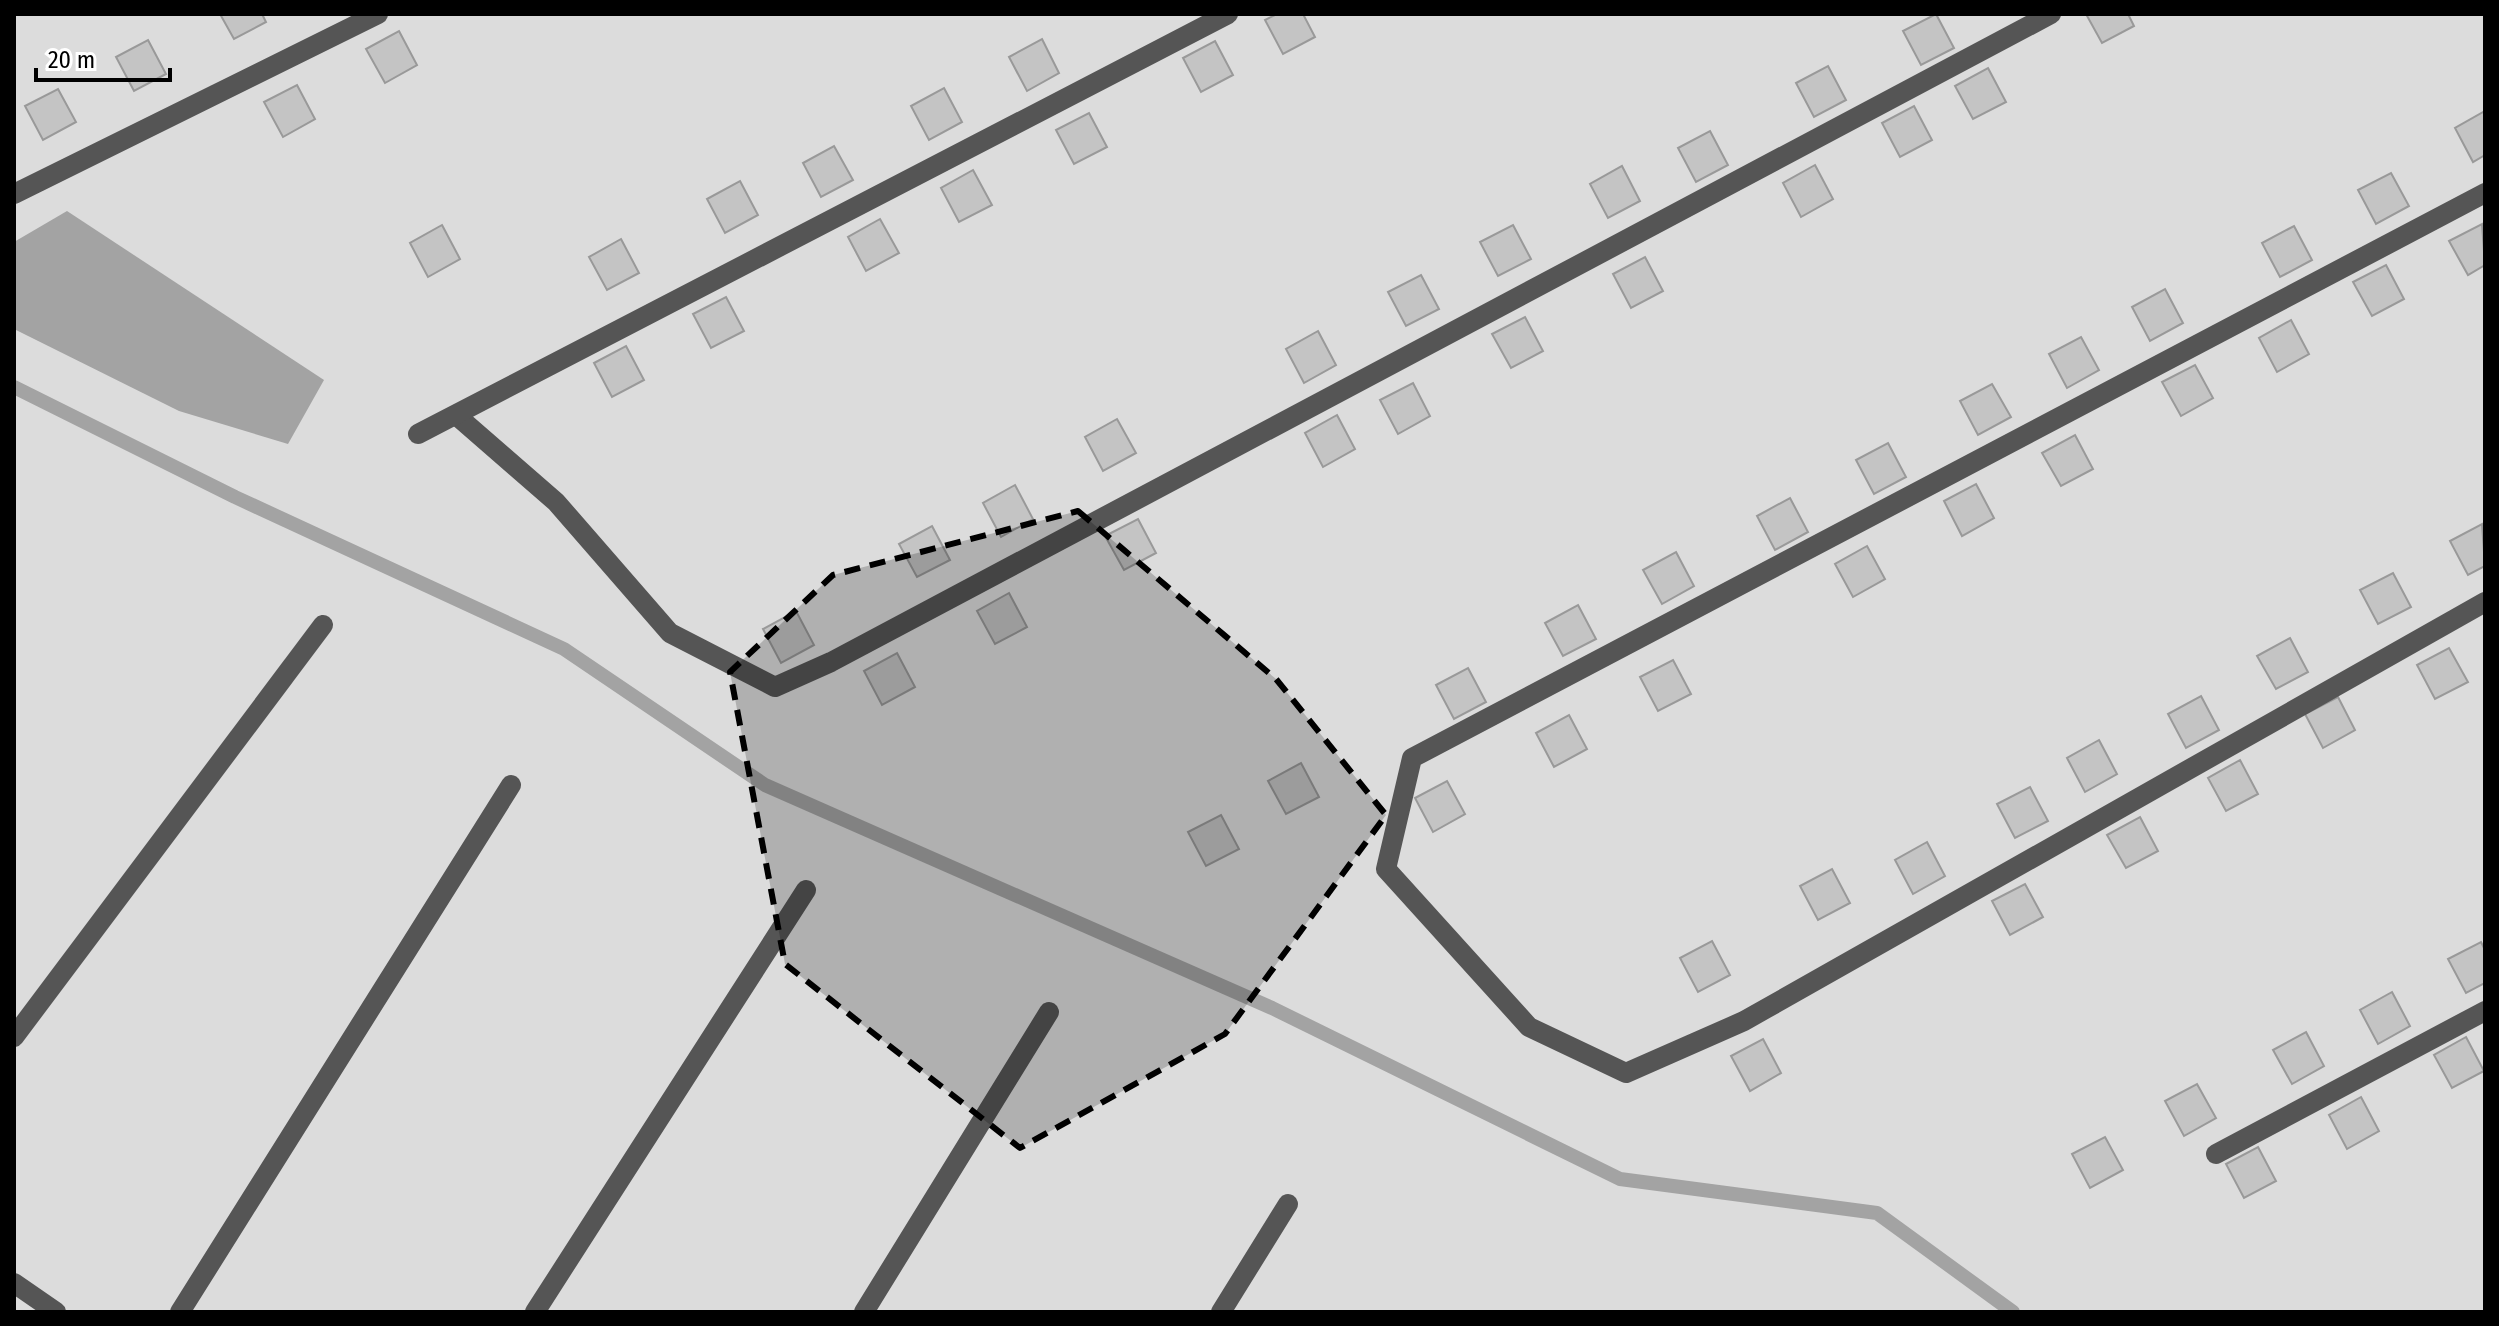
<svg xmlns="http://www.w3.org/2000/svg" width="2499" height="1326" viewBox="0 0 2499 1326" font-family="'Fira Sans Condensed',sans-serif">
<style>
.green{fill:#dcdcdc}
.water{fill:#a3a3a3}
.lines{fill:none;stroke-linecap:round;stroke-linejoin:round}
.stream{stroke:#a3a3a3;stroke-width:14}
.building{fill:#c4c4c4;stroke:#999;stroke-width:2}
.minor{stroke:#555;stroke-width:20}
.marked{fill:#000;fill-opacity:0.2;stroke:#000;stroke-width:6;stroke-dasharray:16 10;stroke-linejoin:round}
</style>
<rect width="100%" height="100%" fill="#fff"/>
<rect class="green" x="14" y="14" width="2471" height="1298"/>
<path class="water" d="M67,211l257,169 -36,64 -109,-33 -165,-82v-87z"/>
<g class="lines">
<path class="stream" d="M14,387l221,110 329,152 201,136 507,223 348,171 257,34 136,99"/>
</g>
<g class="building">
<path d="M220,14h42l4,8 -32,17z"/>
<path d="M1277,14h26l12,23 -32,17 -18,-34z"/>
<path d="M1936,14l18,34 -33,17 -18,-34z"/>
<path d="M2086,14h42l6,12 -32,17z"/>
<path d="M399,31l18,34 -32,18 -19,-34z"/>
<path d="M1042,39l17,34 -32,18 -18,-34z"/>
<path d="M148,40l18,34 -32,17 -18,-34z"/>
<path d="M1215,41l18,34 -32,17 -18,-34z"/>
<path d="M1828,66l18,34 -32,17 -18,-34z"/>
<path d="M1988,68l18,34 -33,17 -18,-33z"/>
<path d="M297,85l18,34 -32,18 -19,-35z"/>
<path d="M944,88l18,34 -33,18 -18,-34z"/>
<path d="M58,89l18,33 -33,18 -18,-34z"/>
<path d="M1914,106l18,34 -32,17 -18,-34z"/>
<path d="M2485,111v44l-12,7 -18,-34z"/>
<path d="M1089,113l18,34 -33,17 -18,-34z"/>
<path d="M1710,131l18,34 -32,17 -18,-34z"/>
<path d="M834,146l19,34 -32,17 -18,-34z"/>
<path d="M1815,165l18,34 -32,18 -18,-34z"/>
<path d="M1622,166l18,35 -32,17 -18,-34z"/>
<path d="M973,170l19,35 -33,17 -18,-34z"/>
<path d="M2391,173l18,33 -33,18 -18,-34z"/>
<path d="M740,181l18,34 -33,18 -18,-34z"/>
<path d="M880,219l19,34 -33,18 -18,-34z"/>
<path d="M2482,224l3,41 -17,10 -19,-34z"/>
<path d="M442,225l18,34 -32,18 -18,-34z"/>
<path d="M1513,225l18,34 -33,17 -18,-34z"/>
<path d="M2294,226l18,34 -32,17 -18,-34z"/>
<path d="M621,239l18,34 -32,17 -18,-33z"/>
<path d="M1645,257l18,34 -32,17 -18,-34z"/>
<path d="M2386,265l18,34 -32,17 -19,-34z"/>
<path d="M1421,275l18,34 -33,17 -18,-34z"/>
<path d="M2165,289l18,34 -33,18 -18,-34z"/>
<path d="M726,297l18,34 -33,17 -18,-34z"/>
<path d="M1525,317l18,34 -32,17 -19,-34z"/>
<path d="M2291,320l18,34 -32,18 -18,-34z"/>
<path d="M1318,331l18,34 -32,18 -18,-34z"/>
<path d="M2081,337l18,33 -32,18 -18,-34z"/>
<path d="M626,346l18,34 -32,17 -18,-34z"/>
<path d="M2195,365l18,33 -32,18 -19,-34z"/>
<path d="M1413,383l17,33 -32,18 -18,-34z"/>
<path d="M1992,384l19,33 -33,18 -18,-34z"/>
<path d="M1337,415l18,34 -32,18 -18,-34z"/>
<path d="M1117,419l19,34 -33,18 -18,-34z"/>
<path d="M2075,435l18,34 -32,17 -19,-33z"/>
<path d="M1888,443l18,34 -32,17 -18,-34z"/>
<path d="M1976,484l18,34 -32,18 -18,-35z"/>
<path d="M1015,485l18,34 -32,18 -18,-34z"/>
<path d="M1790,498l18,34 -33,18 -18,-34z"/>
<path d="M1138,519l18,34 -32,17 -19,-34z"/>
<path d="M2482,524l3,42 -17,9 -18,-34z"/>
<path d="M932,526l18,34 -33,17 -18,-33z"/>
<path d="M1867,546l18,33 -32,18 -18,-33z"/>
<path d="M1676,552l18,34 -32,18 -19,-34z"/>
<path d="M2393,573l18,34 -33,17 -18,-34z"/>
<path d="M1009,593l18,34 -32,17 -18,-33z"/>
<path d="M1578,605l18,34 -33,17 -18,-33z"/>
<path d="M796,611l18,34 -33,18 -18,-34z"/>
<path d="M2290,638l18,34 -32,17 -19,-33z"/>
<path d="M2449,648l19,34 -33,17 -18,-34z"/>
<path d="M897,653l18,34 -33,18 -18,-34z"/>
<path d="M1673,660l18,34 -33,17 -18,-34z"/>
<path d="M1468,668l18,34 -32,17 -18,-34z"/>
<path d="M2201,696l18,34 -33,18 -18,-34z"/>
<path d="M2338,697l17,33 -32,18 -18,-34z"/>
<path d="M1569,715l18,34 -33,18 -18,-34z"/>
<path d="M2099,740l18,34 -32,18 -18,-34z"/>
<path d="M2240,760l18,34 -32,17 -18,-33z"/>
<path d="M1301,763l18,34 -33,17 -18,-33z"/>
<path d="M1447,781l18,33 -32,18 -18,-34z"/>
<path d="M2030,787l18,34 -33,17 -18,-34z"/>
<path d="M1221,815l18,34 -33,17 -18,-34z"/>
<path d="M2140,817l18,34 -32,17 -19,-33z"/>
<path d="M1927,842l18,34 -32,18 -18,-34z"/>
<path d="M1832,869l18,34 -32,17 -18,-34z"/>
<path d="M2025,884l18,33 -33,18 -18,-34z"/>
<path d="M1712,941l18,34 -32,17 -18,-34z"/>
<path d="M2481,942l4,8v33l-19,10 -18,-34z"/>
<path d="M2392,992l18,34 -32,18 -18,-34z"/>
<path d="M2306,1032l18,34 -32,18 -19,-34z"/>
<path d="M2466,1037l18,34 -32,17 -18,-33z"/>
<path d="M1763,1039l18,34 -31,18 -19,-35z"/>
<path d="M2197,1084l19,34 -32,18 -19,-35z"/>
<path d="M2361,1097l18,34 -32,18 -18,-34z"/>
<path d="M2105,1137l18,33 -33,18 -18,-34z"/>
<path d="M2258,1147l18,34 -32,17 -18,-34z"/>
</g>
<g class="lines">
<g class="minor">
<path d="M2485,193l-1073,565 -26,111 143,158 97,46 118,-52 741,-419"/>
<path d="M14,194l364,-180"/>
<path d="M456,415l100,87 114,131 105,54 56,-25 1220,-648"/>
<path d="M418,434l810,-420"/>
<path d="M14,1037l309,-412"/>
<path d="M2216,1154l269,-143"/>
<path d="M14,1283l42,29"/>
<path d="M180,1312l331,-527"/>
<path d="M535,1312l271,-422"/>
<path d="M864,1312l185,-300"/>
<path d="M1221,1312l67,-108"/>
</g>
</g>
<path class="marked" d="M1078,511l198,168 110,136 -161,219 -205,114 -235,-184 -55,-292 103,-97z"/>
<rect width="2499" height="1326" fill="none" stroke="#000000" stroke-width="32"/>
<path d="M36 68v12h134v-12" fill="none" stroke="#000000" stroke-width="4"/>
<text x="48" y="68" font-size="24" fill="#000000" stroke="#ffffff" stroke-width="6" paint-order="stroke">20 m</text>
</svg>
